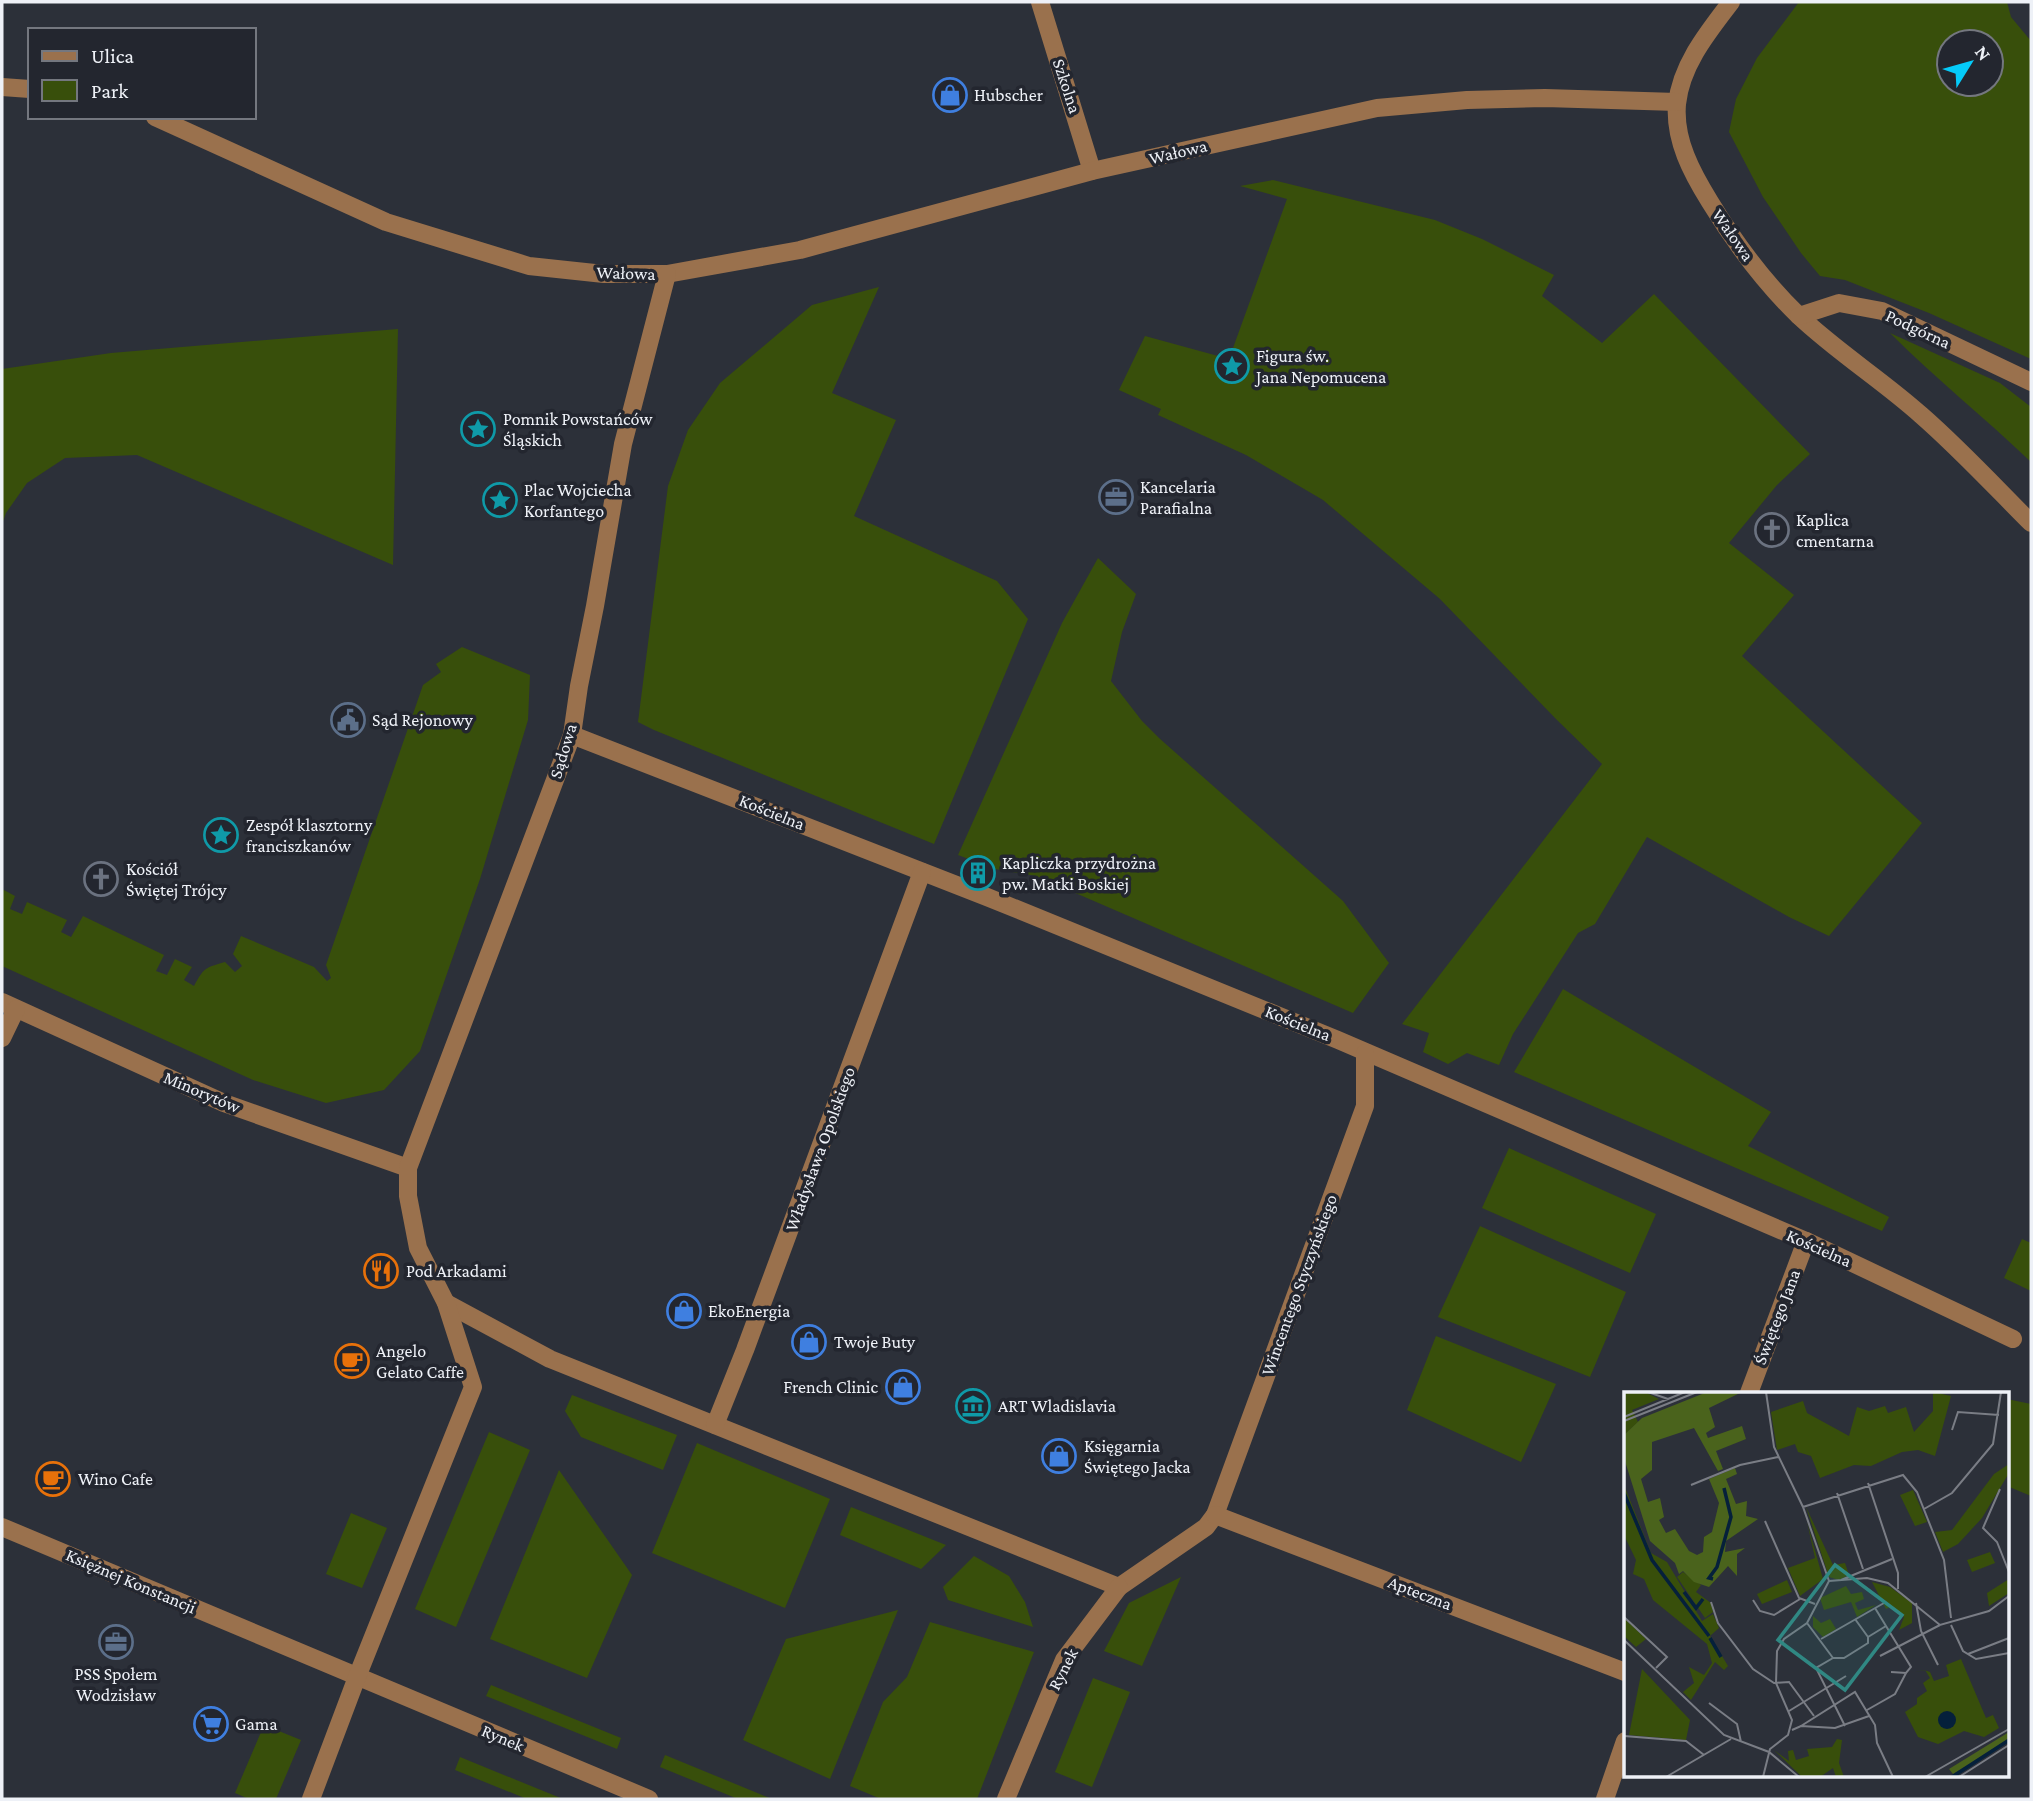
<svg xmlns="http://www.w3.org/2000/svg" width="2033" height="1801" viewBox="0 0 2033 1801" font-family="'Crimson Pro',serif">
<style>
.green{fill:#384f0b;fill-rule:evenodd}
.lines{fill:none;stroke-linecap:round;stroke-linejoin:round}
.minor{stroke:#9a714d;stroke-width:18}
.labels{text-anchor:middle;stroke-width:7;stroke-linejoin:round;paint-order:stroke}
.street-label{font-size:18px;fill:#eef1f7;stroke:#23262f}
.poi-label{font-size:18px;fill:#eef1f7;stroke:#23262f;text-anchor:start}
.inset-river{fill:none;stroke:#05203b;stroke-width:3.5}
.inset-road{fill:none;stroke:#7a7d85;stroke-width:2}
.view{fill:#308883;fill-opacity:0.15;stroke:#308883;stroke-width:3.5}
.inset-edge{fill:none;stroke:#eef1f7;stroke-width:3.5}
</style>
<rect width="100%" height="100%" fill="#2c3039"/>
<g class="green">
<path d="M1799,2h208l4,15 20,24v318l-102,-46 -84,-33 -25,-4 -19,-23 -38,-56 -34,-65 7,-33 21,-41zM1949,42h42v42h-42z"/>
<path d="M1273,180l162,40 47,19 72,36 -12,21 60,47 52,-49 156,160 -33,31 -48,58 65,52 -52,61 180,167 -93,113 -40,-19 -142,-80 -52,87 -17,9 -65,101 -14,31 -32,-12 -19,11 -25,-12 6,-19 -27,-9 200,-260 -46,-45 -116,-120 -117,-99 -77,-45 -88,-40 3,-6 -42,-19 26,-54 84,23 58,-160 -47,-13z"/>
<path d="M879,287l-47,106 64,27 -42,96 143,65 31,38 -94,225 -280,-114 -16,-8 30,-236 20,-56 32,-47 92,-78z"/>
<path d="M398,329l-5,236 -256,-110 -72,3 -38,25 -21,30 -4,11v-155l109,-16z"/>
<path d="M1890,333l110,50 31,24v55c-46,-44 -96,-84 -141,-129z"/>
<path d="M1098,558l38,36 -14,38 -11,49 31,40 17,17 184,163 46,62 -36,50 -317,-137 -41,-7 -37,-14 104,-232z"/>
<path d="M462,647l68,28 -2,45 -48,159 -60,172 -36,39 -58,13 -73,-23 -251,-114v-77l13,7 -5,13 12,5 5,-12 40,18 -6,12 10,5 12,-21 81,39 -8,16 11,4 8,-16 17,8 -8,13 10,6c10,-18 10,-18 31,-24l10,10 7,-6 -9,-12 8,-18 73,31 13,14 4,-3 -5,-13 97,-280 18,-13 -5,-8z"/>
<path d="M1563,989l208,123 -23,34 141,71 -7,14 -368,-159z"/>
<path d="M1509,1148l147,66 -26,59 -148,-65z"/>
<path d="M1480,1226l146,66 -36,85 -152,-60z"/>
<path d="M2022,1239l9,4v48l-27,-13z"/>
<path d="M1436,1336l120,48 -35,78 -114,-52z"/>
<path d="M572,1395l105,40 -14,35 -82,-33 -16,-26z"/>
<path d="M2007,1399l24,5v92l-24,-10z"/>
<path d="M489,1432l41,18 -74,177 -41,-18z"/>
<path d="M697,1443l133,56 -45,109 -133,-55z"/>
<path d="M559,1470l73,105 -45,103 -97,-39z"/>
<path d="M851,1507l95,38 -25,24 -81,-34z"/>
<path d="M351,1513l36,15 -25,60 -36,-14z"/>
<path d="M974,1556l35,20 16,26 8,25 -85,-27 -5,-13z"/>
<path d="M1181,1577l-39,89 -38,-15 25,-48z"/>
<path d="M898,1610l-68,169 -87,-39 43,-101z"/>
<path d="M930,1622l104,30 -57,147h-96l-31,-13 33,-84 24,-25z"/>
<path d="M1093,1678l37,14 -38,95 -37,-15z"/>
<path d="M491,1685l130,53 -4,11 -131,-53z"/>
<path d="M264,1725l37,15 -25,59h-27l-14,-6z"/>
<path d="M665,1755l107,44h-34l-78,-32z"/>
<path d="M460,1757l103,42h-36l-72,-29z"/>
</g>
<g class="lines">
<g class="minor">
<path d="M1040,2l52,169"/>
<path d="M1731,2c-23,30 -50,63 -54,102 -3,36 15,69 33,98 25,41 54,80 88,113 39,37 84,65 123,100 39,34 74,72 110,108"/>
<path d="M2,87l28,2"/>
<path d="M155,117l231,105 143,44 75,8h63l133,-24 292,-79 285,-63 90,-8 78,-2 132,4"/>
<path d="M1799,316l40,-13 43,8 149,71"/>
<path d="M572,735l415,162 351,143 468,201 207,98"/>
<path d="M2,1002l222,101 184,65"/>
<path d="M2,1038l14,-29"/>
<path d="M446,1303l104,56 569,228 87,-60 9,-12 150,-409v-53"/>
<path d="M1749,1393l57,-152"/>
<path d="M715,1425l30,-75 177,-478"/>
<path d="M1215,1515l410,157"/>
<path d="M2,1527l647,272"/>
<path d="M311,1799l46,-122 116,-290 -27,-84 -28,-55 -10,-52v-28l164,-433 7,-49 16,-80 28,-162 44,-170"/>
<path d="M1006,1799l58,-139 55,-73"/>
<path d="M1605,1799l20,-58"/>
</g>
</g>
<defs>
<g id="shop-ring" transform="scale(1.75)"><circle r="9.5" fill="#23262f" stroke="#3f7fe0" stroke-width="1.5"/><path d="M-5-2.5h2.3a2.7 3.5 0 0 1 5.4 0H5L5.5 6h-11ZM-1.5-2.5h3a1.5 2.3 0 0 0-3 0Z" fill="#3f7fe0"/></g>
<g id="sight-ring" transform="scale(1.75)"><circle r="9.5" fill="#23262f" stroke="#0f9aa8" stroke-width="1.5"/><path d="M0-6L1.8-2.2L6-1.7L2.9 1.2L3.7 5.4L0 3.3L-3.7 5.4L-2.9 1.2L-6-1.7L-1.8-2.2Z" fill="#0f9aa8"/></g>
<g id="office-ring" transform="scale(1.75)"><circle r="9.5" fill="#23262f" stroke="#5c6f8a" stroke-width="1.5"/><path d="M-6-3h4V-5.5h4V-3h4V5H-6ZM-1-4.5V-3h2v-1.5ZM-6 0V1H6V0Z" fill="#5c6f8a"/></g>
<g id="church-ring" transform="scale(1.75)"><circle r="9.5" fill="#23262f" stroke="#6b7280" stroke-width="1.5"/><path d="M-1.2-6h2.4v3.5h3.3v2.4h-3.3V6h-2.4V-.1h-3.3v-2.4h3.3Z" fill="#6b7280"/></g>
<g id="civic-ring" transform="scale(1.75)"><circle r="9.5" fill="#23262f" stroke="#5c6f8a" stroke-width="1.5"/><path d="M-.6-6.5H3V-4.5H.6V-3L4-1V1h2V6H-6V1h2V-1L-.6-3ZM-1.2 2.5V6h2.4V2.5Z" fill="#5c6f8a"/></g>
<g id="building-ring" transform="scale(1.75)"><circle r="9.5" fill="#23262f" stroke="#0f9aa8" stroke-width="1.5"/><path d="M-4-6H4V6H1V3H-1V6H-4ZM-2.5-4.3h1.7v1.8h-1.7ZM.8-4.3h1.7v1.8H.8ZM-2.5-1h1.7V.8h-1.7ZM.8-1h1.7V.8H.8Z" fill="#0f9aa8"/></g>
<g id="restaurant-ring" transform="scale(1.75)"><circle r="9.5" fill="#23262f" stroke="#e8710a" stroke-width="1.5"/><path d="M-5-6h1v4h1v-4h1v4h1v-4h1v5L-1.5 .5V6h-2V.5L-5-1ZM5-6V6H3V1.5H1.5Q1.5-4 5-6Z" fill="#e8710a"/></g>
<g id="cafe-ring" transform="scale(1.75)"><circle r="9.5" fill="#23262f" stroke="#e8710a" stroke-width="1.5"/><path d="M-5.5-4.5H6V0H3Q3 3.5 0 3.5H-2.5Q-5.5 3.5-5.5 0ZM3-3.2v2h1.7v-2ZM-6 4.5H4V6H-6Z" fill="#e8710a"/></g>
<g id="museum-ring" transform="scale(1.75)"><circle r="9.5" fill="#23262f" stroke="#0f9aa8" stroke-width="1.5"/><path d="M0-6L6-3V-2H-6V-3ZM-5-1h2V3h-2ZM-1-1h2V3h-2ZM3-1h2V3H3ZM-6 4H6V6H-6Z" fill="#0f9aa8"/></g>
<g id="supermarket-ring" transform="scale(1.75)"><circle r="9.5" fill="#23262f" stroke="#3f7fe0" stroke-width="1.5"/><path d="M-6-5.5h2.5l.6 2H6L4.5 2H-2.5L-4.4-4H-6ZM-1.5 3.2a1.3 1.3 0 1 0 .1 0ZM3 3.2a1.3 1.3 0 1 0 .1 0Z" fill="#3f7fe0"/></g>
</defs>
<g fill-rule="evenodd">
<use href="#shop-ring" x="950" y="95"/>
<use href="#sight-ring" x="1232" y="366"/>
<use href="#sight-ring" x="478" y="429"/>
<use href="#office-ring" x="1116" y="497"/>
<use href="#sight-ring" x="500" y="500"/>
<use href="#church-ring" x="1772" y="530"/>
<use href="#civic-ring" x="348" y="720"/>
<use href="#sight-ring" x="221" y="835"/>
<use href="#building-ring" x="978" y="873"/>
<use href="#church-ring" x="101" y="879"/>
<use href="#restaurant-ring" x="381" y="1271"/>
<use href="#shop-ring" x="684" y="1311"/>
<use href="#shop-ring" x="809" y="1342"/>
<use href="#cafe-ring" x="352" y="1361"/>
<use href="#shop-ring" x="903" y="1387"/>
<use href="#museum-ring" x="973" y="1406"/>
<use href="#shop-ring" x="1059" y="1456"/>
<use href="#cafe-ring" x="53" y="1479"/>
<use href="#office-ring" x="116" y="1642"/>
<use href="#supermarket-ring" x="211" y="1724"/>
</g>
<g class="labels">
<g class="street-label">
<text transform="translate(1067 86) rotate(72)" y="6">Szkolna</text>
<text transform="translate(1178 152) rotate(-13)" y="6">Wałowa</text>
<text transform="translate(1733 235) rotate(55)" y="6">Wałowa</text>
<text transform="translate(626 273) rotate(2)" y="6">Wałowa</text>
<text transform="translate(1918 329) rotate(25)" y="6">Podgórna</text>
<text transform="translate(563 751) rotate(-73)" y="6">Sądowa</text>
<text transform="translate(772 812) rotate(22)" y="6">Kościelna</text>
<text transform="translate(1298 1023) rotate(22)" y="6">Kościelna</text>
<text transform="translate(202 1092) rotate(23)" y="6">Minorytów</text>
<text transform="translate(820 1149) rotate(-70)" y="6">Władysława Opolskiego</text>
<text transform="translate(1819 1248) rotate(24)" y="6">Kościelna</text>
<text transform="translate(1299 1285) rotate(-70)" y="6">Wincentego Styczyńskiego</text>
<text transform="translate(1777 1317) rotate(-69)" y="6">Świętego Jana</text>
<text transform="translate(131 1581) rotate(23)" y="6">Księżnej Konstancji</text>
<text transform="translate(1420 1593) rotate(21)" y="6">Apteczna</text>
<text transform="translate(1063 1669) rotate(-63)" y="6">Rynek</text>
<text transform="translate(503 1738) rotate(23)" y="6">Rynek</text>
</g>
<g class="poi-label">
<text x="974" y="101">Hubscher</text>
<text x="1256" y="362">Figura św.<tspan x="1256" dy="21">Jana Nepomucena</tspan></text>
<text x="503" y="425">Pomnik Powstańców<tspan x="503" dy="21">Śląskich</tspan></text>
<text x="1140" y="493">Kancelaria<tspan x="1140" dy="21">Parafialna</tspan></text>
<text x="524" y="496">Plac Wojciecha<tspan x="524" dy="21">Korfantego</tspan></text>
<text x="1796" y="526">Kaplica<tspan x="1796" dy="21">cmentarna</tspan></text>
<text x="372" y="726">Sąd Rejonowy</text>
<text x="246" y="831">Zespół klasztorny<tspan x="246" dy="21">franciszkanów</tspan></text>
<text x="1002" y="869">Kapliczka przydrożna<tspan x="1002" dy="21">pw. Matki Boskiej</tspan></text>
<text x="126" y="875">Kościół<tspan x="126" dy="21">Świętej Trójcy</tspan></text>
<text x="406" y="1277">Pod Arkadami</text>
<text x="708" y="1317">EkoEnergia</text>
<text x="834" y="1348">Twoje Buty</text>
<text x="376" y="1357">Angelo<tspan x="376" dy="21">Gelato Caffe</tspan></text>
<text x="878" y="1393" text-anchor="end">French Clinic</text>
<text x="998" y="1412">ART Wladislavia</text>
<text x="1084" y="1452">Księgarnia<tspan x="1084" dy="21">Świętego Jacka</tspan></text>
<text x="78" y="1485">Wino Cafe</text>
<text x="116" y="1680" text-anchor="middle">PSS Społem<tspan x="116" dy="21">Wodzisław</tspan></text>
<text x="235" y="1730">Gama</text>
</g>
</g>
<g transform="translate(1624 1392)">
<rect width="385" height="385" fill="#2c3039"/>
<path d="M0,0h21l14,7 -27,11 6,12 -14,13zM309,0l18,4 -16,60 -17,-6 -16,2 -31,14 -17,-1 -34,13 -9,-22 -13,-4 -3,-8 -18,6 -6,-38 32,-11 4,12 42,23 8,-29 12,4 16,-5 3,7 18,-6 8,25 19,-21zM385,72v9l-27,45 -24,26 -15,8 -8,-20 17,-2 42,-56zM0,93l27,68 16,9 35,59 11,-7 6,14 -9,8 18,30 -4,4 -9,-8 -24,38 -8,-8 11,-9 -5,-16 15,8 8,-12 -5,-19 -54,-44 -9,-21 -11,-5 3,-14 -12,-25zM289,98l14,32 -12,4 -15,-31zM182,115l27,58 12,-2 4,12 -10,5 -10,-3zM183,130l16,57 -23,17 -12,-28 27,-10zM366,160l5,11 -23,9 -5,-12zM59,180l18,13 -5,7 15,11 2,9 -8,6 -28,-41zM385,187v14l-20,13 -2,-13zM163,188l5,12 -30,12 -5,-10zM248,190l18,5 22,16v20l-13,7 5,-13 -12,-11 -6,3zM222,194l5,8 11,-2 2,7 -9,4 3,7 18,-5 -19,12 -6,-15 -27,8 -4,-12zM189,224l8,7 9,-4 6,10 -13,8 -10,-10zM0,226l22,21 -10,8 -12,-11zM337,267l25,59 7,-3 6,13 -15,9 -20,-6 -26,13 -20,-7 -13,-25 12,-8v-6l10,-7 -4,-8 7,-5 -5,-8 -10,2 9,-2 6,2 4,9 15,-5 -3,-11zM18,277l48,51 -4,20 -57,-5zM213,347l5,1 -3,23 5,14h-8l-3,-9 -13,9h-18l-28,-27 15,11 -1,-10 5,-1 3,10 13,-4 -2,-7 25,-2z" fill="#384f0b"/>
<path d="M83,0h35l-33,16 6,19 -9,6 2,5 34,-12 4,13 -30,12 7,18 -5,2 -24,-43 -42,14v28l-11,9 7,23 12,-4 4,19 -5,3 7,13 9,-4 14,22 8,4 6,-3 1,-15 8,-5 7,-29 -10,-24 26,-11 2,6 -11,5 10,25 11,-3 -1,15 12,3 -32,22 -1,11 20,-4 -8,6v22l-9,-10 -19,21 -15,-5 -11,-11 -4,3 -4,-11 -25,-22 -26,-83v-23l18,-17zM385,340v7l-56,35 -4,-5z" fill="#4a631c"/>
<path d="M314 328a9 9 0 1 1 18 0a9 9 0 1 1-18 0Z" fill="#05203b"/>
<path class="inset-river" d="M0,101l28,67 57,76M89,187l-4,-1 8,-11 14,-50 -7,-29M60,200l12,16 7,-9M86,246l11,19M328,385l57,-37"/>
<path class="inset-road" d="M24,0l20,7M142,0l8,55 29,60 26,74M0,25l61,-25M0,29l73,-29M328,38l6,-18 41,3M244,91l30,90v16M67,93l49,-20 38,-8M376,97l-17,39 14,14 12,30M213,101l26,76M179,115l100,-32 14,17 27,68 7,58M300,117l28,-16 41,-49 8,-52M141,129l34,77 16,6M217,188l51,-21M205,189l38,-3 21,5 52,42 49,-14 20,-15M129,208l7,11 14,4 26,-16M87,210l7,21 35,46 21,14 15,-1 25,34M292,211l5,28 17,34M251,216l36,59 -5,6 -15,-1M0,225l43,40 -11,11M231,227l13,18M183,231l26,35M327,233l12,26 13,8 33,-6M244,245l18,-11M197,247l63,-36M0,248l100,95 45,17 30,25M344,262l41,-16M256,264l60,-31M209,266l-17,10 29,58M209,266h11l24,-15v-6M85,311l28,21 4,18M243,318l28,-16 11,-21M165,319l57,-35M177,334l54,-34 20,33 2,18 16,34M168,338l9,-4 34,2 34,-12M0,344l62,5 18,14M42,385l65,-38M139,385l7,-28 18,-14 4,-15 -16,-37 1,-32 7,-12 23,-16 22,-42M301,385l84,-48M335,385l50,-32"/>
<path class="view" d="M211,173l67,50 -57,75 -67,-50z"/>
<rect width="385" height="385" class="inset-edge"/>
</g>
<rect width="2033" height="1801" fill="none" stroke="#eef1f7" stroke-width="7"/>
<rect x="28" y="28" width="228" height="91" fill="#23262f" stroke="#74777f" stroke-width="2"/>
<rect x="42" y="51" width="35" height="10" fill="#9a714d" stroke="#74777f" stroke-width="2"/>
<text x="91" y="63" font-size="21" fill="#eef1f7">Ulica</text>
<rect x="42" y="80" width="35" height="21" fill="#384f0b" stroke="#74777f" stroke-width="2"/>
<text x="91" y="98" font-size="21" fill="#eef1f7">Park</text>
<g transform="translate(1970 63) rotate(53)"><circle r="33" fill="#23262f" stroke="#74777f" stroke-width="2"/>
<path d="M0-5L12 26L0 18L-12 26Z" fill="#05cbf9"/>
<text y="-10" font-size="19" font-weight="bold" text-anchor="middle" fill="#eef1f7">N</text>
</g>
</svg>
